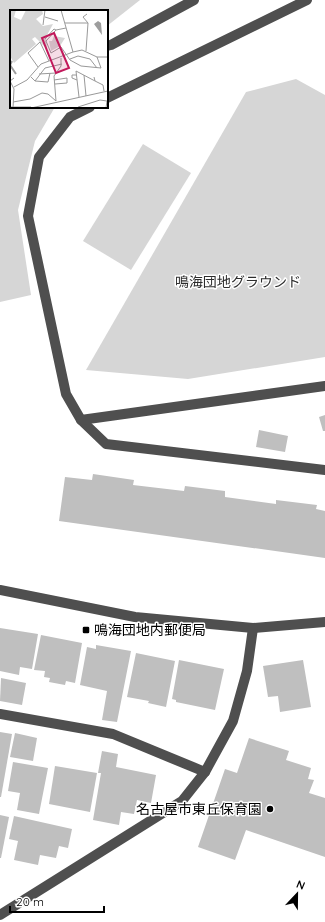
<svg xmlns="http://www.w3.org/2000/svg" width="325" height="922" viewBox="0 0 325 922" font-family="Quicksand,'Noto Sans JP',sans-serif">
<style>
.green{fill:#d6d6d6}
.building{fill:#bfbfbf}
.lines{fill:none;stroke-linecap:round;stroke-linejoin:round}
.minor{stroke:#4f4f4f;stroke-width:10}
.poi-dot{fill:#000;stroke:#fff;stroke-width:1.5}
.labels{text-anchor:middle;stroke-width:3;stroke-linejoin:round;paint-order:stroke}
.park-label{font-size:14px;fill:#2d2d2d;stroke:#fff}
.poi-label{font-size:14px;fill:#000;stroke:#fff;text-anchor:start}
.inset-river{fill:none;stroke:#9d9d9d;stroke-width:2}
.inset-road{fill:none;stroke:#999;stroke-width:1}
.view{fill:#c2185b;fill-opacity:0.15;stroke:#c2185b;stroke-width:2}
.inset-edge{fill:none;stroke:#000;stroke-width:2}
</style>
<rect width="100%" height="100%" fill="#fff"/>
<g class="green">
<path d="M0,0h140l-33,26v-15h-96v96h44l-20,34 -17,69 13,85 -31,7z"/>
<path d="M296,79l29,16v262l-137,22 -102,-9 160,-278z"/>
<path d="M143,144l48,29 -60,97 -48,-29z"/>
</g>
<g class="building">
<path d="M325,415v16h-2l-4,-14z"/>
<path d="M259,430l29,6 -3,16 -29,-5z"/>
<path d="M93,474l41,6 -1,5 51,6 1,-5 40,5v6l51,7v-4l41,5 -1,4 9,2v47l-266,-37 6,-44 27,3z"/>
<path d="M0,628l38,6 -6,35 -12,-2 -1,8 -19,-4z"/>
<path d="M41,635l41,8 -7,40 -9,-2 -1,4 -16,-3 1,-4 -6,-1 1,-6 -11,-1z"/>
<path d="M96,645l35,6 -14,71 -15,-2 5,-29 -27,-6 7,-38 9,2z"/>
<path d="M136,653l39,8 -9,46 -18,-4 1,-2 -22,-4z"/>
<path d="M179,660l45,9 -9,41 -39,-8v-2l-4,-1z"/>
<path d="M303,660l8,47 -31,5 -2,-16 -10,1 -5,-31z"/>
<path d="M1,678l25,5 -4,22 -22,-4z"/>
<path d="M0,732l12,2 -11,63h-1z"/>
<path d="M15,733l22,5 -4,23 -23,-4z"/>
<path d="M249,738l40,13 -3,9 25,8 -3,11 6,1 -5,13 16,5v59l-79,-27 -11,30 -37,-13 27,-78 12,4z"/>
<path d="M102,751l16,3 -2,13 40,8 -5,28 -14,-3 -3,14 -13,-2 -2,13 -26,-5 8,-47h-3z"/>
<path d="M13,762l35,6 -9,46 -22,-4 3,-17 -12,-2z"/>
<path d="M55,766l42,7 -7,39 -41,-8z"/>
<path d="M0,815l9,2 -8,41h-1z"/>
<path d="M14,816l58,13 -4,19 -9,-2 -3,12 -16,-3 -2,10 -24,-5 4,-19 -9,-2z"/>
</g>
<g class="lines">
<g class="minor">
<path d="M107,46l4,-1 83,-45"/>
<path d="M107,98l200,-98"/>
<path d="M90,107l-20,10 -31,40 -11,59 38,178 15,26 25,24 219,26"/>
<path d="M81,420l244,-34"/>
<path d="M0,590l135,27 118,11 72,-6"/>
<path d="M0,714l113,20 92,38"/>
<path d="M0,915l182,-114 23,-29 28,-51 14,-50 6,-43"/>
</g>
</g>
<g class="poi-dot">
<rect x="82" y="626" width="8" height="8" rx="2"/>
<circle cx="270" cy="809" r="4"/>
</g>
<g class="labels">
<g class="park-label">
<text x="238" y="287">鳴海団地グラウンド</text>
</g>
<g class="poi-label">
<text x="94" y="635">鳴海団地内郵便局</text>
<text x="262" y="814" text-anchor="end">名古屋市東丘保育園</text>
</g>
</g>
<g transform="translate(10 10)">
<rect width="98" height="98" fill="#fff"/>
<path d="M0,0h6l-2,7 7,3 5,-10h16l1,4 -7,5 7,7 10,-2 -7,13 1,12 -12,-12 -3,2 4,5 -22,19 -4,-7zM44,26l11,2 -5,8 -9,5 -2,-10h3z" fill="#d6d6d6"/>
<path d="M88,11l3,2 1,12 -8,-11z" fill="#9d9d9d"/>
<path class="inset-river" d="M2,51l-2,4 6,9"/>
<path class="inset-road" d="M51,0l12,42M35,7l13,4M55,13h23M33,15l2,-15M35,29l9,-10 2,1M76,41l2,-28 -5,-6 4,-3M41,43l10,-6 9,13 11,6 20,2 -4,-11M41,43l-5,-12 10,-11 10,-2M60,49l8,-3 12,3 7,9M28,57l-10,-14 12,-11 9,19M29,64l17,-1M66,65h-4v3l5,2M74,65l2,21M21,67l4,4 10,-13 17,-4M84,67l1,4 8,4 1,6M44,70l13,-2v5l-12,1M25,71l13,1 2,-9M4,77l13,-7 14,-16 32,-12 9,-2 15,7h11M69,87l-3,-26 19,10M46,91l-2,-25 7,-10v-8M3,92l17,-3 12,-6 6,1 8,7M0,97h21M68,97l22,-7 7,1 -1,7M3,98l1,-19 -4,-8 4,-3M21,98l77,-17"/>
<path class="view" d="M44,23l15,35 -13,5 -14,-35z"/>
<rect width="98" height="98" class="inset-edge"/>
</g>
<g transform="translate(297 894) rotate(22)" stroke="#ffffff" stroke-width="3" paint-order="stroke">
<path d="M0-3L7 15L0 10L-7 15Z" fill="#000000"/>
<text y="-6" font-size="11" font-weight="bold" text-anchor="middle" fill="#000000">N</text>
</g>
<path d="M10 906v6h94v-6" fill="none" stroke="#000000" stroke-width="2"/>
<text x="16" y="906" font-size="12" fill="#000000" stroke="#ffffff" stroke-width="3" paint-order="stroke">20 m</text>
</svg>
